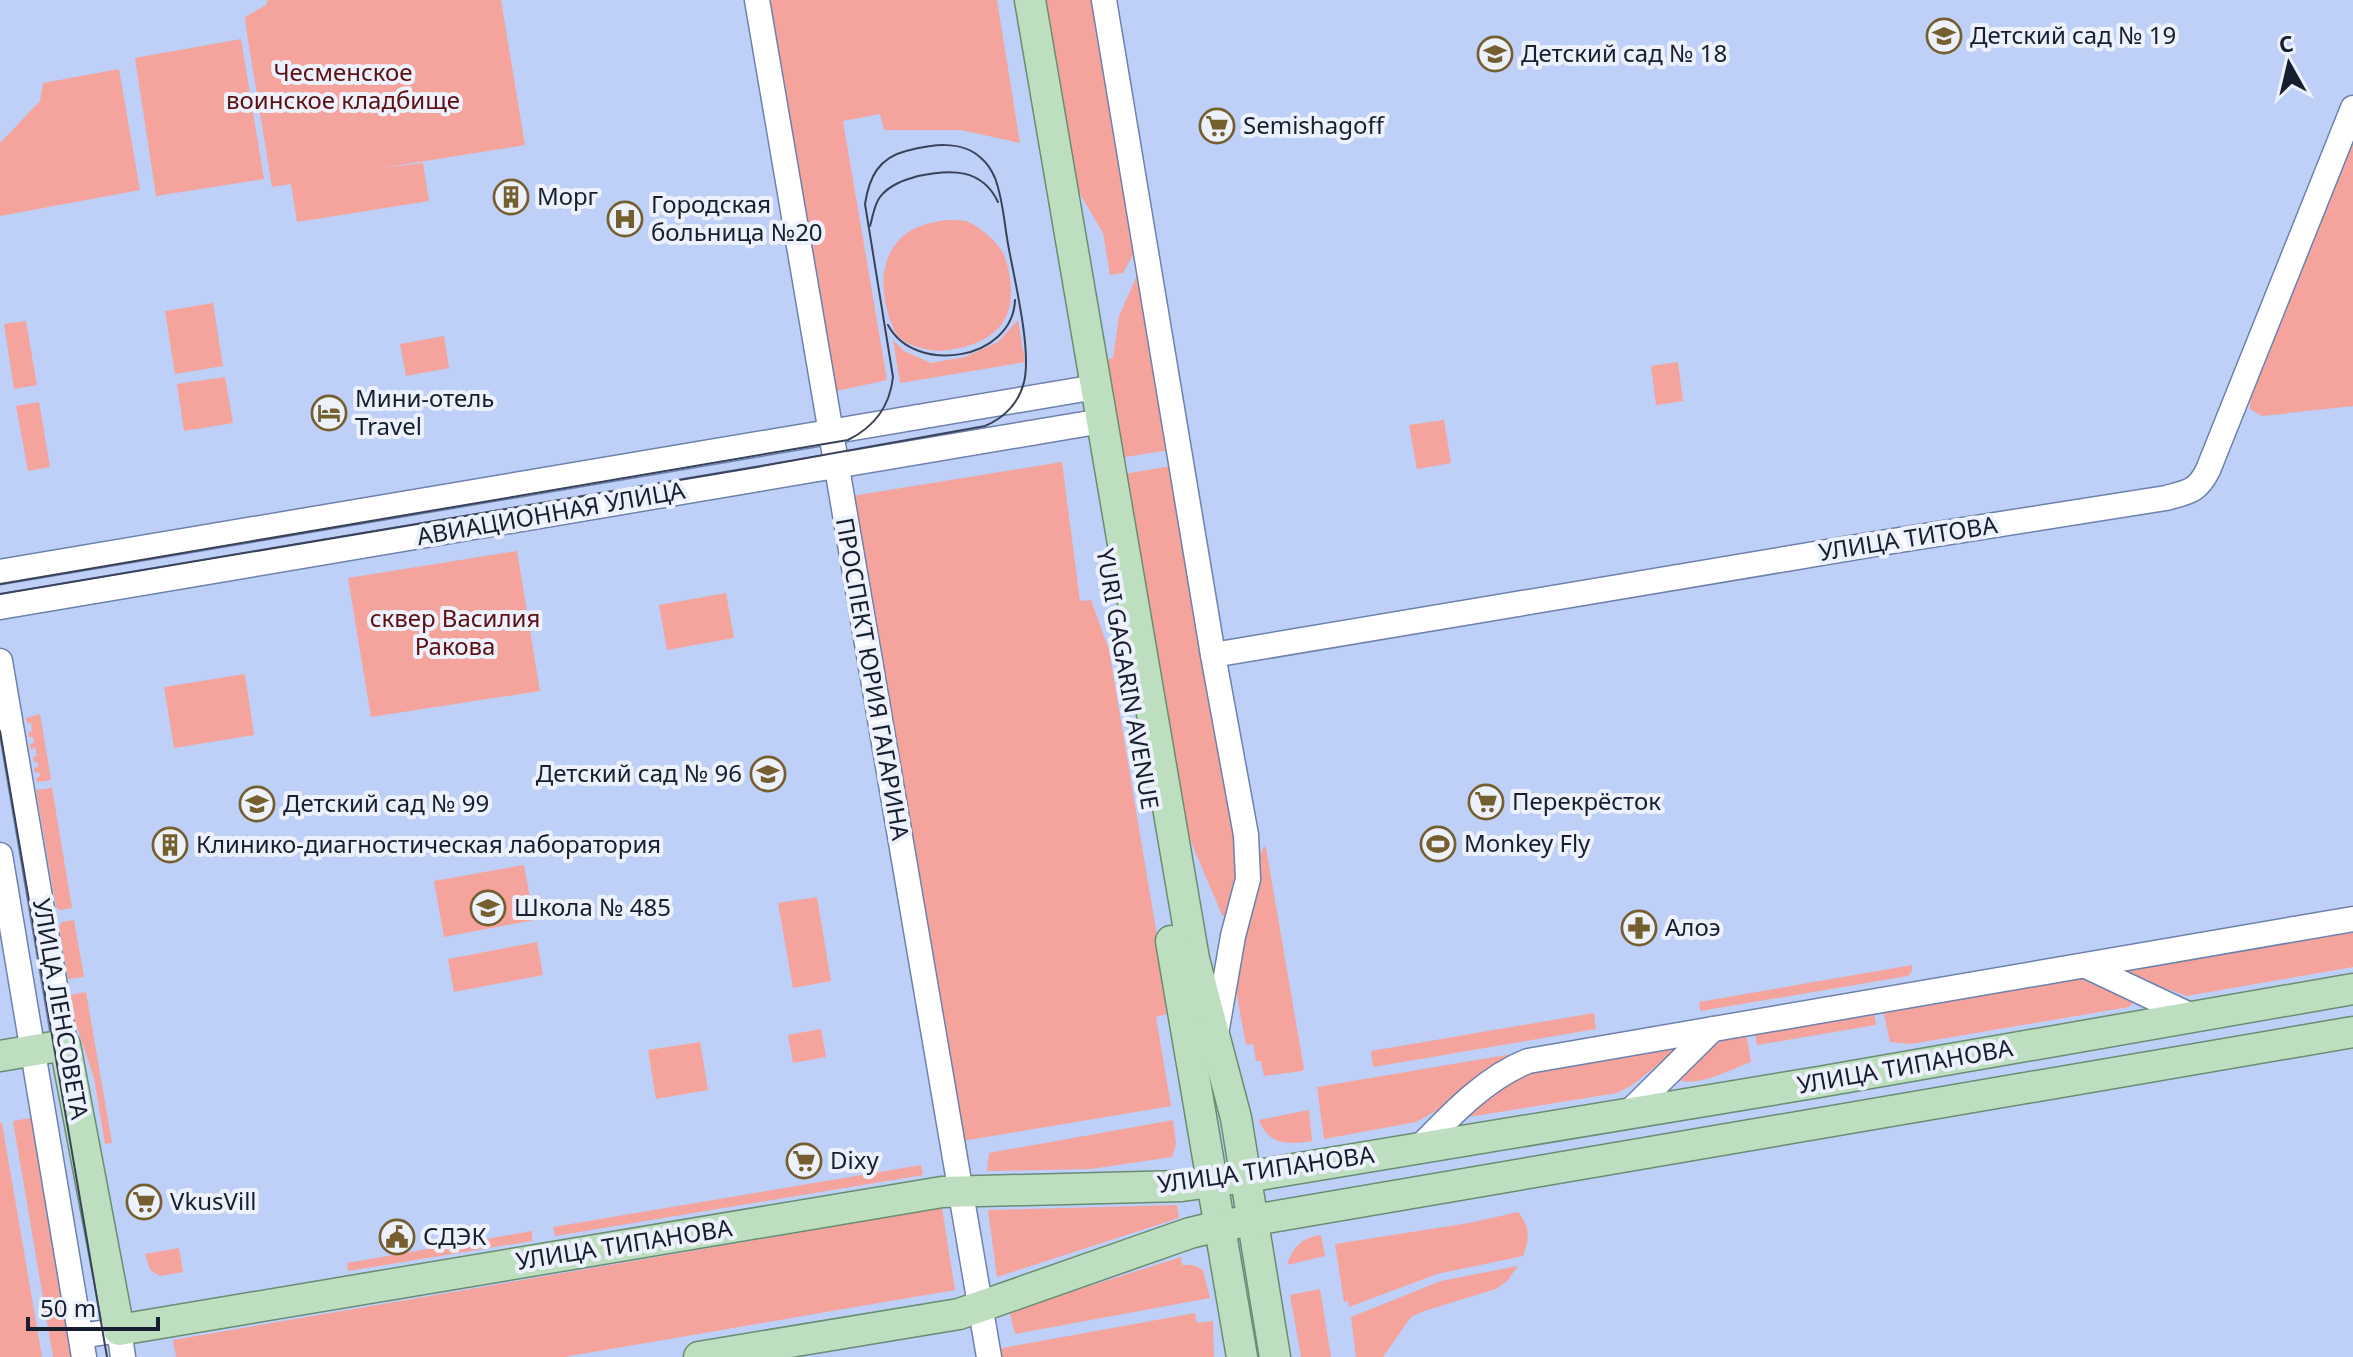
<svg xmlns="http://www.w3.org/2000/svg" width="2353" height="1357" viewBox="0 0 2353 1357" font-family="'Noto Sans',sans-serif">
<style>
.green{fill:#f4a49d}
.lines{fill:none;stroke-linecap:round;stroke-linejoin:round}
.minor-casing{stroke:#6d81ad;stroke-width:27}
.major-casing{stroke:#688d72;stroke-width:33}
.minor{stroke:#fff;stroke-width:24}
.major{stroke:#bedfbf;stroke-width:30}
.tram{stroke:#394259;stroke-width:2}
.labels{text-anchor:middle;stroke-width:8;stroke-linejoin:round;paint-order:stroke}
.poi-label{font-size:24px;fill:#171e30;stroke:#ecf1fb;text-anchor:start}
.park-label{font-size:24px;fill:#5e0f11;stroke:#ecf1fb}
.street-label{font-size:24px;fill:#171e30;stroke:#ecf1fb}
</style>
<rect width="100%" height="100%" fill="#bed0f7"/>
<g class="green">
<path d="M268,0h233l24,145 -144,23 42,-5 6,38 -132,21 -6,-38 -19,3 -25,-153 -2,-17 21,-12z"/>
<path d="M767,0h230l23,143 -59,-13h-77l-4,-16 -37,7 44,259 -55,12z"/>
<path d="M1043,0h50l42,251 -12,22 -13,2 -7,-42 -29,-49z"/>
<path d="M241,39l23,140 -108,17 -21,-138z"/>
<path d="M119,69l21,121 -140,26v-73l40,-42 3,-18z"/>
<path d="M2353,137v269l-91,10 -12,-7 1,-16z"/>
<path d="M947,220c6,0 13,0 19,1 13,5 30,19 37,32 8,17 12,49 2,66 -9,16 -27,25 -45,29 -10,2 -20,4 -30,2 -10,-2 -22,-5 -29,-11 -6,-5 -9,-14 -12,-22 -8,-27 -10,-58 13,-80 12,-11 29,-15 45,-17z"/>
<path d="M1139,271l30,179 -50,8 -17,-98 11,-2 6,-42z"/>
<path d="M213,303l10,63 -48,8 -10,-63z"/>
<path d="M1018,320l7,42 -125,21 -7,-43 11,11 27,12 34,-6 33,-15z"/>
<path d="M26,321l11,64 -23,4 -10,-65z"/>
<path d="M444,336l5,32 -43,8 -6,-32z"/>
<path d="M1678,362l5,39 -27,4 -5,-39z"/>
<path d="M225,377l8,46 -49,8 -7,-47z"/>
<path d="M39,402l11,65 -22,4 -12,-65z"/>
<path d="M1444,420l7,43 -34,6 -8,-44z"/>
<path d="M1062,462l18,139 11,-1 18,50 61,363 -14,4 15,89 -208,35 -111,-645z"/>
<path d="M1172,466l67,401 -11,46 -4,3 -2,-1 -41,-97 -58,-344z"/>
<path d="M517,551l23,140 -169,26 -23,-139z"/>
<path d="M726,593l8,45 -67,12 -8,-45z"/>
<path d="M245,674l9,61 -80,13 -10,-61z"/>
<path d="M40,714l11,66 -14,2 -1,-4 4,-2 -1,-4 -4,1 -1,-5 4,-1v-5h-4l-1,-5 4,-1 -2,-8 -4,1 -1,-5 4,-1 -1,-6h-4l-1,-5 4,-1 -1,-8h-4l-1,-5z"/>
<path d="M52,788l20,120 -12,2 -4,-3 -20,-117z"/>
<path d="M1264,846l2,2 38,221 -2,2 -38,5 -3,-15h-5l-3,-17 -7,1 -11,-60 23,-126z"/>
<path d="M524,865l10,55 -90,17 -10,-56z"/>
<path d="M817,897l14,84 -38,7 -15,-85z"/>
<path d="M74,920l10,57 -16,2 -9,-52 3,-5z"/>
<path d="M2353,928v39l-166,29 -56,-20 -3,-5v-2z"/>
<path d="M537,942l6,33 -89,17 -6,-33z"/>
<path d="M1912,965v6l-4,5 -208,35 -1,-9z"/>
<path d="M2079,978l55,24 -5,5 -218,37 -21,-2 -7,-32z"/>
<path d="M86,992l26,151 -7,1 -11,-66 -20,-60 -4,-23z"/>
<path d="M1874,1011l2,14 -119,20 -2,-13z"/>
<path d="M1594,1013l2,16 -223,38 -2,-16z"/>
<path d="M821,1029l5,28 -33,6 -5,-28z"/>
<path d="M1746,1033l5,29c-20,7 -51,25 -72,18v-6l46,-36z"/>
<path d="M700,1042l8,48 -52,9 -8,-49z"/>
<path d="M1680,1047l-49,39 -14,7 -149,24v-4l4,-4 54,-37z"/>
<path d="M1518,1053l-73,53 -29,16 -92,17 -7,-52z"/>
<path d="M1309,1110l3,31c-23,4 -44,4 -53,-21z"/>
<path d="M31,1118l40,239h-18l-40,-236z"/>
<path d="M1173,1120l3,24 -4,13 -81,12 -104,2 2,-18z"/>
<path d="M0,1123h2l40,234h-42z"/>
<path d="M921,1165l2,10 -368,61 -2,-9z"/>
<path d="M1177,1205l2,13 -182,59 -9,-67z"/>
<path d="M942,1208l13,82 -391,67h-388l-3,-17z"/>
<path d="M1518,1212c12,14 12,28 5,44l-86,18 -88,33 -1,-6 -4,1 -9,-58 134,-21z"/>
<path d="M532,1231v10l-184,30 -1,-8z"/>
<path d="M1321,1235l4,21 -38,9c6,-19 15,-27 34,-30z"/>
<path d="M179,1248l4,24 -23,4 -10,-6 -5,-16z"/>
<path d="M1181,1257l1,8h11l10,5 7,28 -195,36 -5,-21 4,-3z"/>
<path d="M1518,1266l-11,15 -11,8 -72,22 -13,6 -28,40h-27l-5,-40 90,-36z"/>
<path d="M1320,1289l11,68h-30l-11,-62z"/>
<path d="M1195,1313l2,10 16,-2 1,36h-216l-1,-8z"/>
</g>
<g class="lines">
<g class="minor-casing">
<g id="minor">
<path d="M757,0l232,1357"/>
<path d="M1104,0l109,655 33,180 2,44 -15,57 -17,98"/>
<path d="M0,572l1096,-185"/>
<path d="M0,607l1102,-186"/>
<path d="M1213,655l674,-113 279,-44c22,-6 31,-6 42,-28l145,-362"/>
<path d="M0,661l65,384"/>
<path d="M0,855l84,502"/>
<path d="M2086,966l108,51"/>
<path d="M1627,1114l86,-85"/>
<path d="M1418,1149c32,-33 67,-71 110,-88l825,-142"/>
<path d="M81,1336l38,-6 4,27"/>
</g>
</g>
<g class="major-casing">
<g id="major">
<path d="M1030,0l164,959 42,159 39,239"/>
<path d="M1171,941l71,416"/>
<path d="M0,1056l65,-11 54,285 823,-138 240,-6 64,-9 573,-95 534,-93"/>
<path d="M699,1357l260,-43 231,-81 29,-7 1134,-194"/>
</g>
</g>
<use href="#minor" class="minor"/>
<use href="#major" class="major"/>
<g class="tram">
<path d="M870,226c3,-10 4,-21 10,-29 9,-12 24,-17 38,-21 32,-7 64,-8 80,26"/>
<path d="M888,325c27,51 125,35 127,-25"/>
<path d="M0,584l848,-144c26,-13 42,-34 45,-63l-28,-173c4,-26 13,-46 41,-53 24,-6 55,-12 75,7 6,5 11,13 14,20 8,21 9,44 13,66 6,34 24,106 16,138 -5,21 -20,36 -39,44l-228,41 -757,127"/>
<path d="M0,731l107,626"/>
</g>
</g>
<defs>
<g id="school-ring" transform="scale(1.8)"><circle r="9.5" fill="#ecf1fb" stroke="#755f2f" stroke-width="1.5"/><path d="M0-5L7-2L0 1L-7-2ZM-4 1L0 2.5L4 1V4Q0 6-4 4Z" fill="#755f2f"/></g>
<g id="supermarket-ring" transform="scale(1.8)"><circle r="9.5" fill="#ecf1fb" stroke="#755f2f" stroke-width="1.5"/><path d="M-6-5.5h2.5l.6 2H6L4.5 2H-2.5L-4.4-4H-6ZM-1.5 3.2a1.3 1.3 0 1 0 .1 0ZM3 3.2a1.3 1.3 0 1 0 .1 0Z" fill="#755f2f"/></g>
<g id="building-ring" transform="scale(1.8)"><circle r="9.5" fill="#ecf1fb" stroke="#755f2f" stroke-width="1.5"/><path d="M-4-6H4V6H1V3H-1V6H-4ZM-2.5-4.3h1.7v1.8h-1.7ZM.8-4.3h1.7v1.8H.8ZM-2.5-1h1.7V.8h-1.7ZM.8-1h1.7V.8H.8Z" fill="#755f2f"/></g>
<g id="hospital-ring" transform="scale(1.8)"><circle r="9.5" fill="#ecf1fb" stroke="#755f2f" stroke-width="1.5"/><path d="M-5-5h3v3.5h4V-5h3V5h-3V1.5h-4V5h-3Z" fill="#755f2f"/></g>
<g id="hotel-ring" transform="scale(1.8)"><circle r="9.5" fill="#ecf1fb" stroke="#755f2f" stroke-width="1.5"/><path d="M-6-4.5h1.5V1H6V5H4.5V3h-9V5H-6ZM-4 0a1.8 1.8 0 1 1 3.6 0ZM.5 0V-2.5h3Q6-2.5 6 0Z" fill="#755f2f"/></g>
<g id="stadium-ring" transform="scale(1.8)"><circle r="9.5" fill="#ecf1fb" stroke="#755f2f" stroke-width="1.5"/><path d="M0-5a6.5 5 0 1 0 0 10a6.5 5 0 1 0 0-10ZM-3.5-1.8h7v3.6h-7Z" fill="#755f2f"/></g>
<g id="pharmacy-ring" transform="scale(1.8)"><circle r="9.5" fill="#ecf1fb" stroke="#755f2f" stroke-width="1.5"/><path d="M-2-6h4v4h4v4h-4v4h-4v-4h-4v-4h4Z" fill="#755f2f"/></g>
<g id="civic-ring" transform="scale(1.8)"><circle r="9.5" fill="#ecf1fb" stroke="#755f2f" stroke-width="1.5"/><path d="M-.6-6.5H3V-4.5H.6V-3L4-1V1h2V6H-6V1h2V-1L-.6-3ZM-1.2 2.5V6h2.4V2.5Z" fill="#755f2f"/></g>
</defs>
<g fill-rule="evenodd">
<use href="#school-ring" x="1944" y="36"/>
<use href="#school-ring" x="1495" y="54"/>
<use href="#supermarket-ring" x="1217" y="126"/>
<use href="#building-ring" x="511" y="197"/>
<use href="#hospital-ring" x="625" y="219"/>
<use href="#hotel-ring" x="329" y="413"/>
<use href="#school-ring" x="768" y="774"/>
<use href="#supermarket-ring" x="1486" y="802"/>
<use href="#school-ring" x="257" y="804"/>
<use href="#stadium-ring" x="1438" y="844"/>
<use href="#building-ring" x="170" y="845"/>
<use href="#school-ring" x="488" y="908"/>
<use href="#pharmacy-ring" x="1639" y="928"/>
<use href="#supermarket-ring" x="804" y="1161"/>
<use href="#supermarket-ring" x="144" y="1202"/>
<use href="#civic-ring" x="397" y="1237"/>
</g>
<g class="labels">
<g class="poi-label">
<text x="1970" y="44">Детский сад № 19</text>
<text x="1521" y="62">Детский сад № 18</text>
<text x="1243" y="134">Semishagoff</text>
<text x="537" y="205">Морг</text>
<text x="651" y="213">Городская<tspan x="651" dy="28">больница №20</tspan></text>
<text x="355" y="407">Мини-отель<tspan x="355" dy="28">Travel</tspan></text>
<text x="742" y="782" text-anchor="end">Детский сад № 96</text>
<text x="1512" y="810">Перекрёсток</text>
<text x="283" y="812">Детский сад № 99</text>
<text x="1464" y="852">Monkey Fly</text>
<text x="196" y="853">Клинико-диагностическая лаборатория</text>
<text x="514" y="916">Школа № 485</text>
<text x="1665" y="936">Алоэ</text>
<text x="830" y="1169">Dixy</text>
<text x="170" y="1210">VkusVill</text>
<text x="423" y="1245">СДЭК</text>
</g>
<g class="park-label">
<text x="343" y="81">Чесменское<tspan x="343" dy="28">воинское кладбище</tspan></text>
<text x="455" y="627">сквер Василия<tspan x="455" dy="28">Ракова</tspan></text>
</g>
<g class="street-label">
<text transform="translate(551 514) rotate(-10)" y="8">АВИАЦИОННАЯ УЛИЦА</text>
<text transform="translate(1908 539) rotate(-9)" y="8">УЛИЦА ТИТОВА</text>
<text transform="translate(872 679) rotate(80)" y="8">ПРОСПЕКТ ЮРИЯ ГАГАРИНА</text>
<text transform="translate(1127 679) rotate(80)" y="8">YURI GAGARIN AVENUE</text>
<text transform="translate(60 1009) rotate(80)" y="8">УЛИЦА ЛЕНСОВЕТА</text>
<text transform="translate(1905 1067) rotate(-10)" y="8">УЛИЦА ТИПАНОВА</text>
<text transform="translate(1266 1170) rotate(-8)" y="8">УЛИЦА ТИПАНОВА</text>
<text transform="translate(624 1245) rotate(-9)" y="8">УЛИЦА ТИПАНОВА</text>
</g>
</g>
<g transform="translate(2289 64) rotate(352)" stroke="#ecf1fb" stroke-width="6" paint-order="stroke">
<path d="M0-6L14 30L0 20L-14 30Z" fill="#171e30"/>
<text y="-12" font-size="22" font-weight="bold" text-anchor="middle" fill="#171e30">С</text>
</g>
<path d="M28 1317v12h130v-12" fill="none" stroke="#171e30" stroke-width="4"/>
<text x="40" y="1317" font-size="24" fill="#171e30" stroke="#ecf1fb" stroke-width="6" paint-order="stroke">50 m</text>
</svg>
